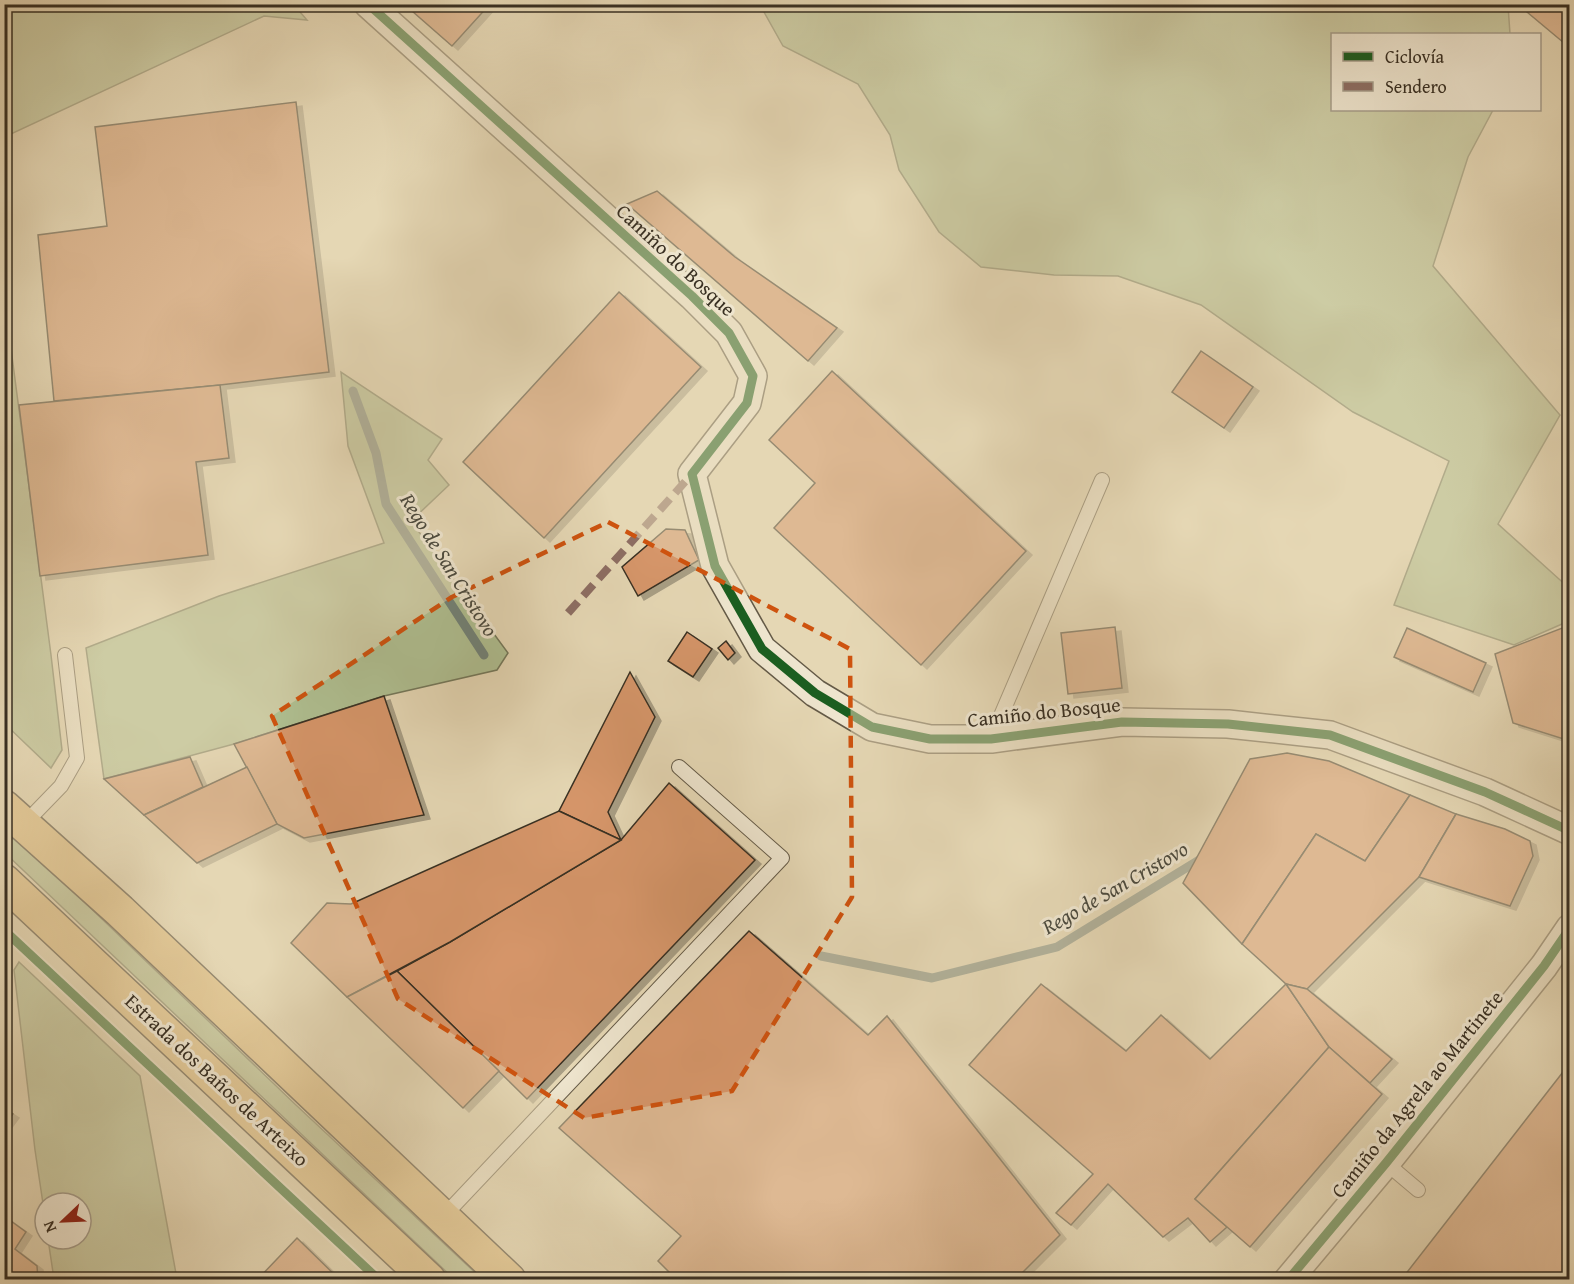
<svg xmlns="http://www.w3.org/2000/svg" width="1574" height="1284" viewBox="0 0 1574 1284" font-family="'Gentium Book Plus',serif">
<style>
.green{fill:#afbf91;stroke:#74785a;stroke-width:1.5}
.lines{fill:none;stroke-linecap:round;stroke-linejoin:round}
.stream{stroke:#718278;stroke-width:9}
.building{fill:#d6966a;stroke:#393023;stroke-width:1.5;filter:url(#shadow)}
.lane-casing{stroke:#645a47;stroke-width:16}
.street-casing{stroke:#645a47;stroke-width:30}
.primary-casing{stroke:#393023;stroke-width:36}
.lane{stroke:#eee5ce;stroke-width:14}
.street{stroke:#eee5ce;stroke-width:27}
.primary{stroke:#e2bc7a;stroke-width:33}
.quiet{stroke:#8d6e63;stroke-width:8;stroke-dasharray:15 8;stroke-linecap:butt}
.cycleway-casing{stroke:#eee5ce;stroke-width:13}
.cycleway{stroke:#1b5e20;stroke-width:9}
.marked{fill:none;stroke:#ce530f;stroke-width:4.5;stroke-dasharray:12 8;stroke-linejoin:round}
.labels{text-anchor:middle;stroke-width:6;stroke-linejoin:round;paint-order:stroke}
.street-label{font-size:20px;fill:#393023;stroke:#eee5ce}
.water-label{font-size:21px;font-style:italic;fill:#4c4b3f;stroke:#eee5ce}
</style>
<defs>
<filter id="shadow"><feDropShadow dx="6" dy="4" stdDeviation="0" flood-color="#0004"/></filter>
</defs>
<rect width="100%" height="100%" fill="#e5d7b4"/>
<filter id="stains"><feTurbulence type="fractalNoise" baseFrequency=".00333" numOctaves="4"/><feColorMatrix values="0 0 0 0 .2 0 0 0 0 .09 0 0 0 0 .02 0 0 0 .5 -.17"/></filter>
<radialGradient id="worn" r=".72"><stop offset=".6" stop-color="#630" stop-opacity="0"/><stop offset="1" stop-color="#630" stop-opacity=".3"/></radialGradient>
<g class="green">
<path d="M4,5h290l13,15 -43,-4 -253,118 -7,-29z"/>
<path d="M760,5h748l2,29h-178v76h161l-25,47 -35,109 127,149 -62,109 71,64v33l-55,24 -120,-40 55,-144 -96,-49 -152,-107 -83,-29 -64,-1 -73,-8 -42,-35 -40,-62 -9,-35 -32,-51 -75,-38z"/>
<path d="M4,295l47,360 11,95 -11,18 -46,-44z"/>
<path d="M341,372l101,67 -14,21 21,25 -38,36 97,132 -11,17 -113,26 -150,48 -130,35 -18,-131 133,-52 165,-53 -36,-97z"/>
<path d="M4,825l292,280 186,174h-28l-449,-426z"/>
<path d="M19,962l121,114 37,203h-123l-6,-40h33v-36h-36v14l-10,-67 -21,-180z"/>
</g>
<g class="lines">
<g class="stream">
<path d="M353,391l23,62 10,51 98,151"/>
<path d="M821,956l111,22 125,-31 147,-90"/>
</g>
</g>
<g class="building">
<path d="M404,4h86l-38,42z"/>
<path d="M1522,4h48v44l-49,-41z"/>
<path d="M296,102l33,270 -109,13 -166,16 -16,-166 69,-9 -12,-99z"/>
<path d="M657,191l78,66 102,71 -29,33 -181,-157z"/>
<path d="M619,292l82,75 -157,171 -81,-76z"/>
<path d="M1201,351l52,36 -29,41 -52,-36z"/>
<path d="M832,371l194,180 -105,114 -147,-137 41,-45 -46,-43z"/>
<path d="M220,385l9,73 -33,4 12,93 -168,21 -21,-171z"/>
<path d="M666,529l19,1 14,30 -61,36 -16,-29z"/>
<path d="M1570,625v116l-57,-18 -18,-69z"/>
<path d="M1115,627l7,61 -54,6 -7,-61z"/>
<path d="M1407,628l79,35 -13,29 -79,-35z"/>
<path d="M687,632l25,17 -19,28 -25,-16z"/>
<path d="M726,641l9,12 -7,7 -10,-12z"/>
<path d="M630,672l25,45 -47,95 13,28 -62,-29z"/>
<path d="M384,696l40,119 -120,23 -27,-14 -43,-80z"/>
<path d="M1287,753l42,8 81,34 -45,66 -49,-27 -74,110 -59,-61 67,-124z"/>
<path d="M190,757l13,30 -59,28 -40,-36z"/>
<path d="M247,767l30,57 -80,39 -53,-48z"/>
<path d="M669,783l86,77 -228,239 -130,-128 53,-29 171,-102z"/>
<path d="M1410,795l46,19 -37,63 -112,112 -21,-5 -44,-40 74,-110 49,27z"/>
<path d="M559,811l62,29 -171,102 -103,55 -56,-54 36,-40 24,1z"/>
<path d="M1456,814l49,15 25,12 3,15 -23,50 -91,-29z"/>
<path d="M749,931l119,104 19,-19 173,219 -45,45h-338l-19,-19 23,-25 -122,-108z"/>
<path d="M397,971l102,100 -36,37 -116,-111z"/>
<path d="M1041,984l85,67 35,-36 49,44 76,-75 43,63 -134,152 32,28 -17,15 -22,-24 -25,19 -55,-53 -37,41 -15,-12 37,-39 -124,-109z"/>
<path d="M1286,984l21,5 85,70 -22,24 -41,-36z"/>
<path d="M1329,1047l53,47 -132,153 -55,-48z"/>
<path d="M1570,1063v217h-169z"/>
<path d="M4,1108l9,6 -9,12z"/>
<path d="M4,1216l22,16 -11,17 22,17 1,14h-34z"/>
<path d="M297,1238l43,42h-83z"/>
</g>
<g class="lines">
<g class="lane-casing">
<g id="lane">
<path d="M991,739l111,-259"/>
<path d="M30,818l31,-32 16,-28 -12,-103"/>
<path d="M1386,1163l32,27"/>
<path d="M442,1218l340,-360 -103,-91"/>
</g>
</g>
<g class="street-casing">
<g id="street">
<path d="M368,4l324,292 37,37 24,43 -6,27 -55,71 23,92 47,83 53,44 57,34 58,12h61l131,-17 106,2 102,11 155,57 85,39"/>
<path d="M1288,1280l98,-117 158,-197 26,-38"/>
</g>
</g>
<g class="primary-casing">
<g id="primary">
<path d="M4,807l116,104 389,369"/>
<path d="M4,881l425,399"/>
</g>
</g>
<use href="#lane" class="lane"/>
<use href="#street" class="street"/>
<use href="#primary" class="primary"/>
<path class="quiet" d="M568,613l124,-139"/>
<g class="cycleway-casing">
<g id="cycleway">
<path d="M368,4l324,292 37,37 24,43 -6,27 -55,71 23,92 47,83 53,44 57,34 58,12h61l131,-17 106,2 102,11 155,57 85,39"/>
<path d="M4,930l375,350"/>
<path d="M1288,1280l98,-117 158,-197 26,-38"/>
</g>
</g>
<use href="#cycleway" class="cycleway"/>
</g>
<path d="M0 0H1574V1284H0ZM608,522l242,127 2,248 -120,194 -148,27 -186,-119 -126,-283 180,-119z" fill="#e5d7b4" fill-opacity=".55" fill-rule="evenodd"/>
<path class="marked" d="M608,522l242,127 2,248 -120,194 -148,27 -186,-119 -126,-283 180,-119z"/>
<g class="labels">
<g class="street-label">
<text transform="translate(676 260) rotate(43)" y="7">Camiño do Bosque</text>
<text transform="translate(1044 712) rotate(-6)" y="7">Camiño do Bosque</text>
<text transform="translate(217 1080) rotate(43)" y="7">Estrada dos Baños de Arteixo</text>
<text transform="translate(1417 1094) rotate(-51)" y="7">Camiño da Agrela ao Martinete</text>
</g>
<g class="water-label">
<text transform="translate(449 565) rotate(58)" y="7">Rego de San Cristovo</text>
<text transform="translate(1115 888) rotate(-30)" y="7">Rego de San Cristovo</text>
</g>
</g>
<rect width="1574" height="1284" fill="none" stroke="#e5d7b4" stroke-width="24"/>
<rect x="6" y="6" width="1562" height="1272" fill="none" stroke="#393023" stroke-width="3"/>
<rect x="12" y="12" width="1550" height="1260" fill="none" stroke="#393023" stroke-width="1.5"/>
<rect x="1331" y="33" width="210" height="78" fill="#eee5ce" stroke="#a69d8a" stroke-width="1.5"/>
<rect x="1343" y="52" width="30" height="9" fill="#1b5e20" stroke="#a69d8a" stroke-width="1.5"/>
<text x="1385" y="63" font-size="18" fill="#393023">Ciclovía</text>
<rect x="1343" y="82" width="30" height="9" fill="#8d6e63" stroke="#a69d8a" stroke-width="1.5"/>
<text x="1385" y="93" font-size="18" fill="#393023">Sendero</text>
<g transform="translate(63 1221) rotate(247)"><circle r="28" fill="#eee5ce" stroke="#a69d8a" stroke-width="1.5"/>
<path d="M0-4.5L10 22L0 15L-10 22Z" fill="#8f2418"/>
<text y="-9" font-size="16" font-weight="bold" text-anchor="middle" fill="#393023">N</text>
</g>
<rect width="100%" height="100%" filter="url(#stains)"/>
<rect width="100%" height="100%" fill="url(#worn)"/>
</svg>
